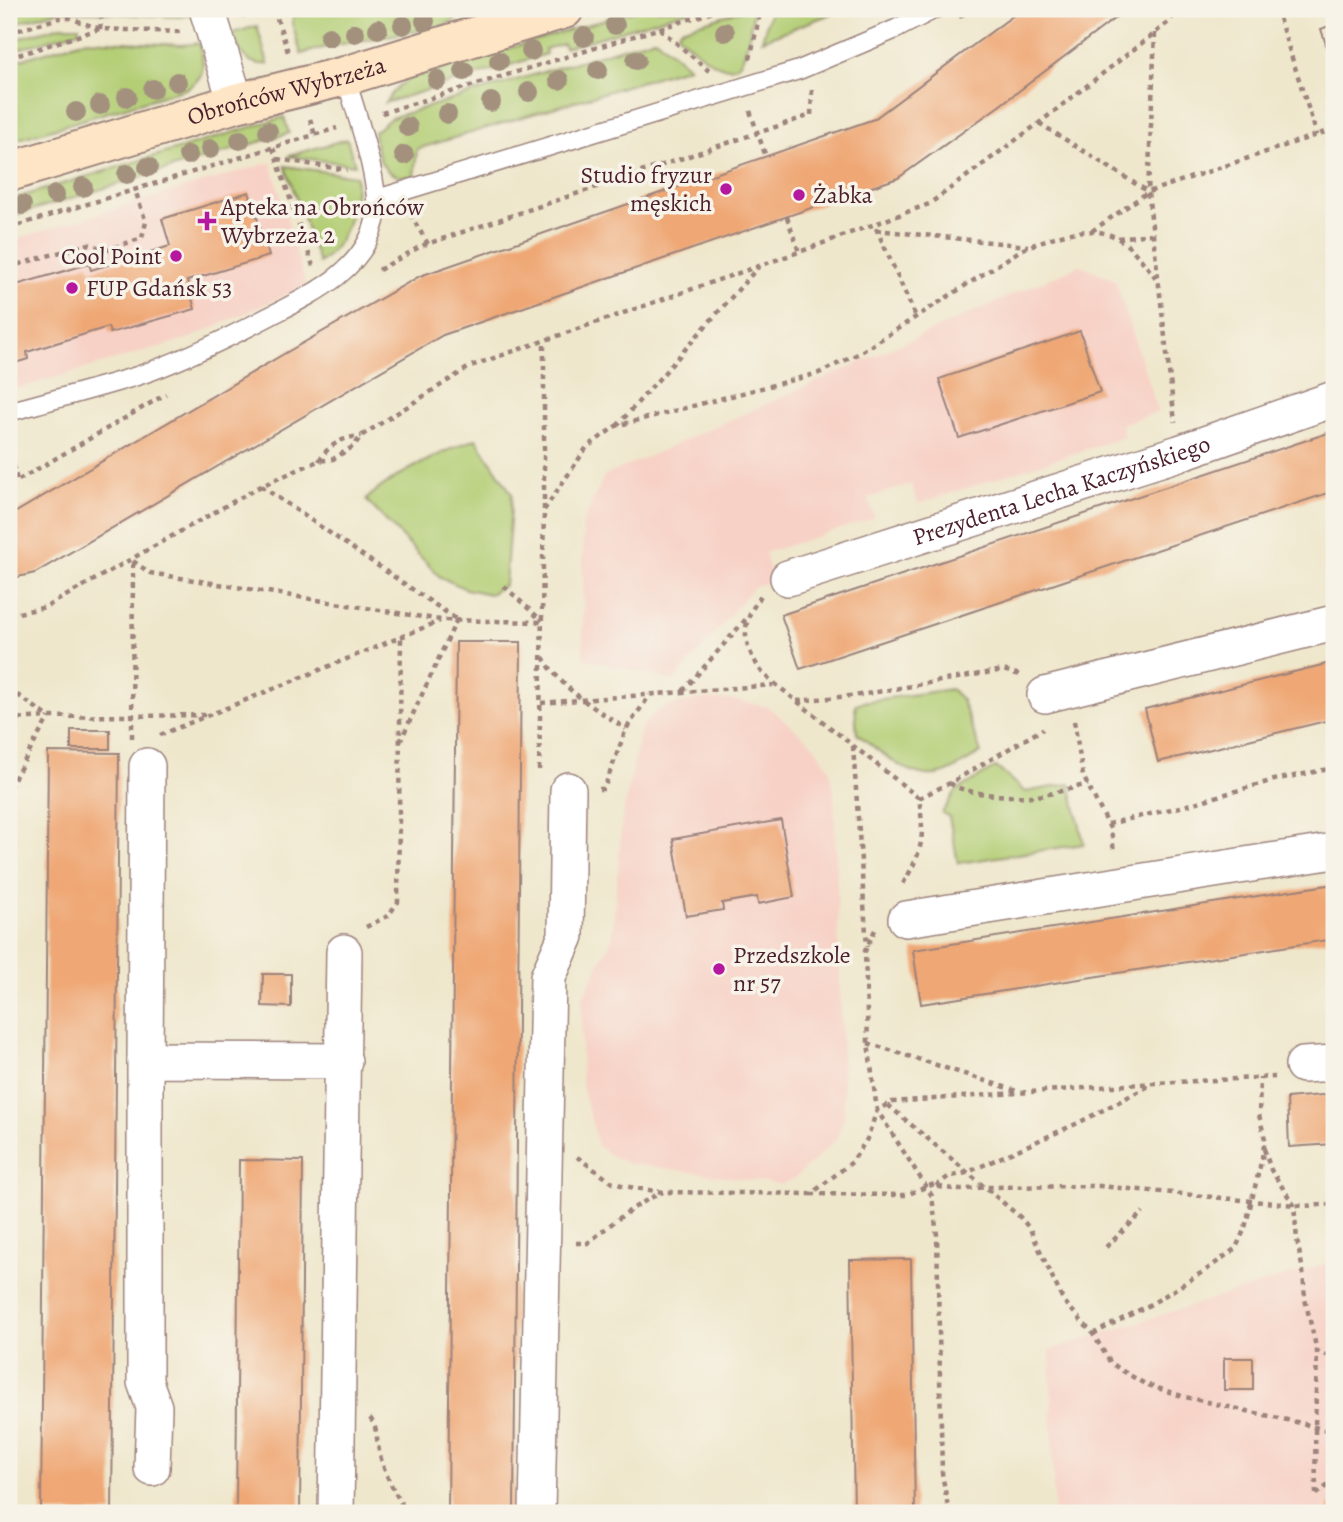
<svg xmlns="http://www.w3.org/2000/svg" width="1343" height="1522" viewBox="0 0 1343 1522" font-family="Alegreya,serif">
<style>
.built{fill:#f7d1c6}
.green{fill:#b3ce75;stroke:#7e7650;stroke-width:2}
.building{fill:#efa775}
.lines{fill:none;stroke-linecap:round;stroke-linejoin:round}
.service-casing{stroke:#9c837c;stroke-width:21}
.minor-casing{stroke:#9c837c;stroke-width:38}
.secondary-casing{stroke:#9c837c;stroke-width:42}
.path{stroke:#9c837c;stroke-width:4.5;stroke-dasharray:5 5;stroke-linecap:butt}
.service{stroke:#fff;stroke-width:18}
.minor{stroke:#fff;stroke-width:35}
.secondary{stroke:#fde5c5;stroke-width:38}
.tree{fill:#a3917e}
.poi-dot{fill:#b5179e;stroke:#f7f3e8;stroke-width:2.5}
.labels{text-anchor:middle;stroke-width:7;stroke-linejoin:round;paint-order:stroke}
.street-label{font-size:24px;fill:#4a1f2b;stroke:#f7f3e8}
.poi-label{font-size:24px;fill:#4a1f2b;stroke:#f7f3e8;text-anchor:start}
</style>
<rect width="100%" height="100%" fill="#f7f3e8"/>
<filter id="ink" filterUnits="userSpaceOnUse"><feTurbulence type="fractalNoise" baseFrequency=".0143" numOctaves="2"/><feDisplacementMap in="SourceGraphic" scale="14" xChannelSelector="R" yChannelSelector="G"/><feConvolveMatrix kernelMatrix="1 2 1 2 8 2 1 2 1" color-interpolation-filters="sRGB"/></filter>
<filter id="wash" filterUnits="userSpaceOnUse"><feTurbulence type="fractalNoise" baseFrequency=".00686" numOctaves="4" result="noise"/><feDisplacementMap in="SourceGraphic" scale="28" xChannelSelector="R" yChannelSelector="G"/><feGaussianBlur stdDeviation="1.57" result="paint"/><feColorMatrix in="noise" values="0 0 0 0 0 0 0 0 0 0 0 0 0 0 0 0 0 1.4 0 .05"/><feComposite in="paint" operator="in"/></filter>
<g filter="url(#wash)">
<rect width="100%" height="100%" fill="#efe7cc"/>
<g class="built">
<path d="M271,162l35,124 -116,52 -181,53v-150z"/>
<path d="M1080,265l35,15 43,132 -37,12 3,13 -206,67 -7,-20 -43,14 6,20 -109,35 8,28 -19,6 -80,94 -91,-23v-135l21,-47z"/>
<path d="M699,699l34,1 35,7 43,35 18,25 5,22 10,326 -7,24 -43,40 -13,5 -155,-21 -17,-9 -11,-8 -17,-64 1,-83 30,-60 10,-119 19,-92 14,-15 10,-6z"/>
<path d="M1334,1261v252h-280l-4,-163z"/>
</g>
<g class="green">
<path d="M9,9h181l3,6 -15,2 -116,-7 -53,15z"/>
<path d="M314,9h149l-8,11 -15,7 -110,19 -29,8 -9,-31 1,-6 6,-4z"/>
<path d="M639,9h54l-128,39 -2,-4 -18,5 1,5 -161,49 13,-17 16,-9z"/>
<path d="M745,9h7l1,4c-3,14 -4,31 -10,44 -12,30 -52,-11 -64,-21l-1,-4 3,-3z"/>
<path d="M771,9h73l-82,31z"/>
<path d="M61,26h18v5l-70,21v-11z"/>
<path d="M257,26l11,38c-23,2 -29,-12 -35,-31z"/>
<path d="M655,38l34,29 -272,82 -3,27c-32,5 -37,-18 -40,-44l17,-14z"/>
<path d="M86,40l95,5 18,-2c6,21 8,35 -14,46l-176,53v-79z"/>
<path d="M284,117l5,16 -280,84v-17z"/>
<path d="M347,139l8,26 -67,-9z"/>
<path d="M285,166l71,10c1,30 -11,69 -37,87z"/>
<path d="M476,439l36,55 -7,91 -15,9 -24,-5 -26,-12 -74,-77c22,-23 80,-50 110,-61z"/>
<path d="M951,689l11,11 19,53c-12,6 -27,18 -40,21 -32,8 -61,-24 -84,-40l-2,-29 7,-3z"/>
<path d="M996,767l29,25 45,-8 14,60 -126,19 -9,-46 -7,-4 14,-22z"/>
</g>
<g id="blocks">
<g class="building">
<path d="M1022,9h105l-128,97 -101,72 -455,157 -408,238 -26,6v-66l7,-1 266,-157 138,-79 454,-157z"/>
<path d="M1334,24v45l-13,-40z"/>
<path d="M249,192l20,64 -82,25 8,28 -85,24 -2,-6 -81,25 1,7 -19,6v-78l80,-23 2,6 79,-24 -8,-27z"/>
<path d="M1080,331l20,61 -141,46 -20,-59z"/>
<path d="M1334,431v60l-534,178 -19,-54z"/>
<path d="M456,642h65l-7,871h-66z"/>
<path d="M1334,662v57l-176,43 -13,-53z"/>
<rect x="71" y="730" width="39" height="19"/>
<path d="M48,752l71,1 -7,760h-71z"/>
<path d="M781,820l13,77 -36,7 -1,-7 -35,6 1,7 -37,6 -13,-77z"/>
<path d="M1334,884v55l-413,65 -8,-54z"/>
<path d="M263,974h28v33l-29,-1z"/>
<path d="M1334,1094v50l-45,3 -2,-49z"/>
<path d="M239,1160l64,1 -3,352h-64z"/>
<path d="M911,1259l4,254h-61l-4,-253z"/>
<rect x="1224" y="1358" width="29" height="32"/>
<rect x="1329" y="1504" width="5" height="9"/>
</g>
</g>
</g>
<g filter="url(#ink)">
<use href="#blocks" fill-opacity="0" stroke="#9c837c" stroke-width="2"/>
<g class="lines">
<g class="service-casing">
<g id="service">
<path d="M377,199l422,-129 97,-41 39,-20"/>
<path d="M9,412c42,-12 86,-23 128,-36 45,-15 89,-37 131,-59 42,-22 95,-45 107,-96 8,-33 -20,-111 -30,-145"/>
</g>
</g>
<g class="minor-casing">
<g id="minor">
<path d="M207,9l29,94"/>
<path id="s1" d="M788,578l391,-125 155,-54"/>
<path d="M1045,695l289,-72"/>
<path d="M906,919l428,-68"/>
<path d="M145,1060l2,-294"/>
<path d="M1303,1065l31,-2"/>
<path d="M152,1468l2,-61 -9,-25v-322l199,1"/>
<path d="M336,1513l8,-561"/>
<path d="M537,1513l11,-536 18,-41 2,-146"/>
</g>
</g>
<g class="secondary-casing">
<g id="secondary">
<path id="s2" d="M9,172l227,-69 109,-27 219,-67"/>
</g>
</g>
<g class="path">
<path d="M274,9l15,46"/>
<path d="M1276,9l41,126"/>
<path d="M242,16l26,-7"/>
<path d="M959,17l16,-8"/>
<path d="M100,29l2,-14 8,-6"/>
<path d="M660,29l49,42"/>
<path d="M9,33l50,-15h11l30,11 80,3"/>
<path d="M1155,33l-7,159 27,230"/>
<path d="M9,58l90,-29"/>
<path d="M750,59l11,-50"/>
<path d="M750,111l16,46"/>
<path d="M382,113l341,-104"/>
<path d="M310,119l5,16"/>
<path d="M1039,123l108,68"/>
<path d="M273,148l40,118"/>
<path d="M277,159l70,11"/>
<path d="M410,214l18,30"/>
<path d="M787,217l12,35"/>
<path d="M9,228l328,-100"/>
<path d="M876,228l40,89"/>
<path d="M876,230l152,16"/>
<path d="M1092,231l56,-39 186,-63"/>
<path d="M1118,238l33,-4"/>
<path d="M9,267l80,-23 17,6 36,-12 4,-16 -11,-32"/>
<path d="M379,270l42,-24 390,-131 1,-25"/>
<path d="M617,426l143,-161"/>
<path d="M9,445l8,36"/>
<path d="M319,461c9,-16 24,-24 42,-25"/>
<path d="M9,483l8,-2 149,-87"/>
<path d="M261,486l195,133"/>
<path d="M544,510l43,-63 29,-21 203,-53 39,-19 163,-104c27,-12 67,-28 96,-12 16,9 28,27 39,40"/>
<path d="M133,561l17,12 291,47 101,2"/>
<path d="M504,586l38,35"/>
<path d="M761,596c-23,30 -18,50 3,79l155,123c6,41 4,53 -18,89"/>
<path d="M9,615l37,-8 215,-121 57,-25 15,-2 21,-13 7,-10 110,-70 328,-114 130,-48 110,-81 117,-91 14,-11 7,-12"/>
<path d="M543,657c19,33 52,51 83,72"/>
<path d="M9,689l40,28 156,-2"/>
<path d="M683,691l63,-72"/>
<path d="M797,701l63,-6 143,-25 17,5"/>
<path d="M541,703l232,-18"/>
<path d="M9,719l39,-2"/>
<path d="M1074,721l9,55 28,54 3,22"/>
<path d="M160,735l280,-114"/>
<path d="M132,738l1,-176"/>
<path d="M400,742l57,-123"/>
<path d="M853,746l14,201"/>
<path d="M539,770l5,-260v-169"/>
<path d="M950,783c15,13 74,15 94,12 14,-3 29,-7 44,-11"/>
<path d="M9,788l40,-71"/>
<path d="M599,789h5l22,-60 24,-34"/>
<path d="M919,798l31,-15 93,-54"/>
<path d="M1108,824l76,-18 90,-26 60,-12"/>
<path d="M366,927l22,-11 10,-14 3,-265"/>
<path d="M875,930l-10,21 3,92 9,67 55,86 5,39 5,238 7,40"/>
<path d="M868,1043l152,49"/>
<path d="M888,1105l132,112 10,12 33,71 30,34 17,28 11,8 24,14 40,13 120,27 29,9"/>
<path d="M1264,1149l7,21 23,35 3,35 6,31 2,28 12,52 17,7"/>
<path d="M577,1157l36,26 21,5 30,4 147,2 41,-32 15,-23 10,-29 15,-8 263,-19 120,-6"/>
<path d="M936,1186l12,-9 18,-4 112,-50 73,-38"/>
<path d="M811,1194l95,1 28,-11 5,3 21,3 26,-3 114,-1 204,20 30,-2"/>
<path d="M576,1243h12c24,-20 46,-38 75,-51"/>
<path d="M1106,1247l37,-35"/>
<path d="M1093,1334l60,-31 56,-35 27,-20 9,-20 17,-70 3,-19 -6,-24 1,-37"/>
<path d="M370,1418c8,10 6,21 9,33 5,23 16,42 28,62"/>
<path d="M1316,1494l-1,-67 2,-75"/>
<path d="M1316,1494l18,-13"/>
</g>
<use href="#service" class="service"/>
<use href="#minor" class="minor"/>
<use href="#secondary" class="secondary"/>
</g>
<g class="tree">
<circle cx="425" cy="21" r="10"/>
<circle cx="403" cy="25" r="10"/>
<circle cx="615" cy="25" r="10"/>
<circle cx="378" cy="29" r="10"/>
<circle cx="725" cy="32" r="10"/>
<circle cx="355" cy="33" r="10"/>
<circle cx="329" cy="37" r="10"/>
<circle cx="584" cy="37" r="10"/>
<circle cx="531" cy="51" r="10"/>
<circle cx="636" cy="60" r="10"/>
<circle cx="499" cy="61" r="10"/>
<circle cx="598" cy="70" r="10"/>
<circle cx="464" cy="71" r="10"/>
<circle cx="437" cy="80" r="10"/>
<circle cx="559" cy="80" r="10"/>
<circle cx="177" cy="82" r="10"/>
<circle cx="153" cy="89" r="10"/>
<circle cx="529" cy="92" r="10"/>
<circle cx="127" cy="97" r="10"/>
<circle cx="491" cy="102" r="10"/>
<circle cx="100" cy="105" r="10"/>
<circle cx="76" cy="112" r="10"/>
<circle cx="447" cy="114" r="10"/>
<circle cx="408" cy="127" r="10"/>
<circle cx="268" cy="131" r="10"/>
<circle cx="240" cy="140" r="10"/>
<circle cx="210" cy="149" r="10"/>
<circle cx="188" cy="155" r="10"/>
<circle cx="404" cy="155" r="10"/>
<circle cx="148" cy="167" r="10"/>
<circle cx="127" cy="174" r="10"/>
<circle cx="83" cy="187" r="10"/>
<circle cx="55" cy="195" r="10"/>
<circle cx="22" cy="205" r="10"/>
</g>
</g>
<g class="poi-dot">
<circle cx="726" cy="189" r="7"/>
<circle cx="799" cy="195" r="7"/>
<path d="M203.5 210.5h7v7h7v7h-7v7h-7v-7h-7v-7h7z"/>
<circle cx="176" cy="256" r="7"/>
<circle cx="72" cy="288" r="7"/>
<circle cx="719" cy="969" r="7"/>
</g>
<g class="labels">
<g class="street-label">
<text dy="8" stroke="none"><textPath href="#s2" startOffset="289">Obrońców Wybrzeża</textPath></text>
<text dy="8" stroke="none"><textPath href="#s1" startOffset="287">Prezydenta Lecha Kaczyńskiego</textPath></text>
</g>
<g class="poi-label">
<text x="712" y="183" text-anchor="end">Studio fryzur<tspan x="712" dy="28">męskich</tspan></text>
<text x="813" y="203">Żabka</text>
<text x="221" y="215">Apteka na Obrońców<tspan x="221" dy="28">Wybrzeża 2</tspan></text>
<text x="162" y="264" text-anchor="end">Cool Point</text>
<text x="86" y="296">FUP Gdańsk 53</text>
<text x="733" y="963">Przedszkole<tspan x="733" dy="28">nr 57</tspan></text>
</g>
</g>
<rect width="1343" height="1522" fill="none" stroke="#f7f3e8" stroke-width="35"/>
</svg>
